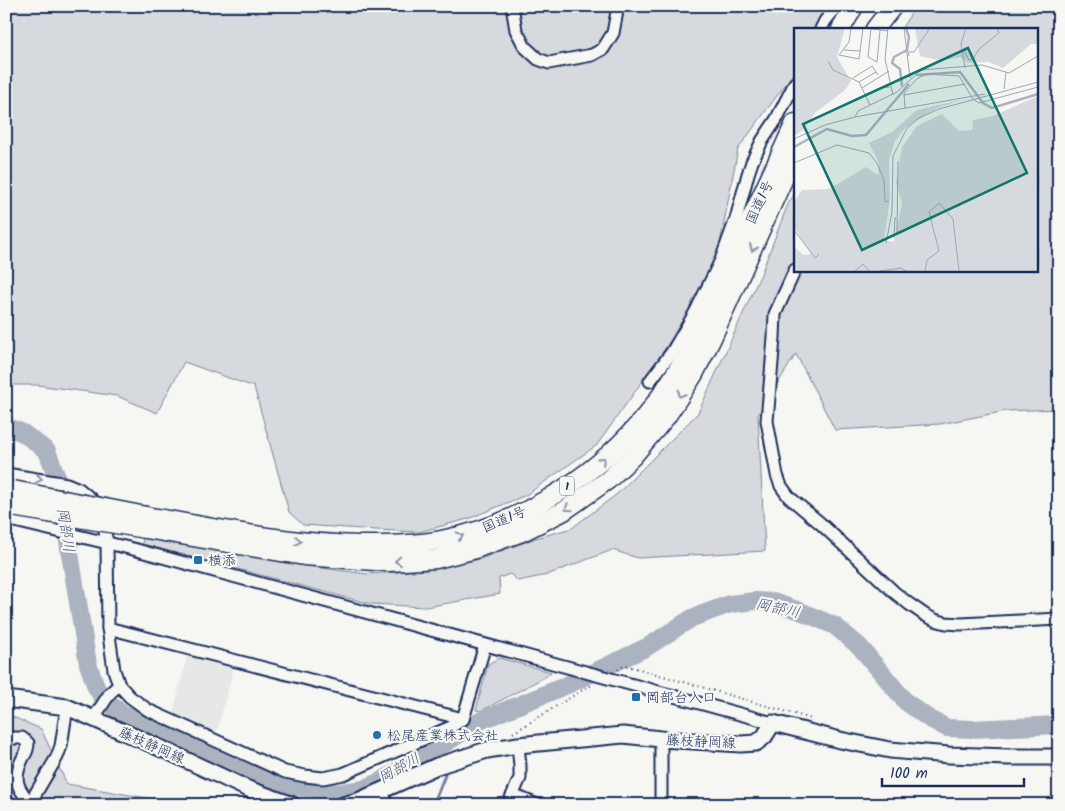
<svg xmlns="http://www.w3.org/2000/svg" width="1065" height="811" viewBox="0 0 1065 811" font-family="Kalam,'Klee One',sans-serif">
<style>
.built{fill:#e6e7e7}
.green{fill:#d6d9dd;stroke:#78849e}
.lines{fill:none;stroke-linecap:round;stroke-linejoin:round}
.stream{stroke:#717e99;stroke-width:3}
.river{stroke:#abb2c0;stroke-width:18}
.minor-tunnel{stroke:#caced4;stroke-width:11;stroke-dasharray:11 5.5;stroke-linecap:butt}
.minor-casing{stroke:#1b2f5e;stroke-width:15}
.major-casing{stroke:#1b2f5e;stroke-width:19}
.highway-casing{stroke:#1b2f5e;stroke-width:21}
.path{stroke:#1b2f5e;stroke-width:2;stroke-dasharray:1 4;stroke-linecap:butt}
.minor{stroke:#f6f6f2;stroke-width:11}
.major{stroke:#f6f6f2;stroke-width:15}
.highway{stroke:#f6f6f2;stroke-width:18}
.highway-bridge-casing{stroke:#1b2f5e;stroke-width:21;stroke-linecap:butt}
.highway-bridge{stroke:#f6f6f2;stroke-width:18}
.oneway{stroke:#8892a8}
.poi-dot{fill:#1f6fb2;stroke:#f6f6f2;stroke-width:2}
.labels{text-anchor:middle;stroke-width:4.5;stroke-linejoin:round;paint-order:stroke}
.shield{fill:#f6f6f2;stroke:#5d6b8a;stroke-width:1}
.shield-label{font-size:12px;font-weight:bold;fill:#1b2f5e}
.street-label{font-size:14px;fill:#1b2f5e;stroke:#f6f6f2}
.poi-label{font-size:14px;fill:#1b2f5e;stroke:#f6f6f2;text-anchor:start}
.water-label{font-size:15px;font-style:italic;fill:#46567b;stroke:#f6f6f2}
.inset-river{fill:none;stroke:#abb2c0;stroke-width:2.5}
.inset-road{fill:none;stroke:#9ea6b7;stroke-width:1}
.view{fill:#0f766e;fill-opacity:0.15;stroke:#0f766e;stroke-width:2.5}
.inset-edge{fill:none;stroke:#1b2f5e;stroke-width:2.5}
</style>
<rect width="100%" height="100%" fill="#f6f6f2"/>
<filter id="ink" filterUnits="userSpaceOnUse"><feTurbulence type="fractalNoise" baseFrequency=".02" numOctaves="2"/><feDisplacementMap in="SourceGraphic" scale="10" xChannelSelector="R" yChannelSelector="G"/><feConvolveMatrix kernelMatrix="1 2 1 2 8 2 1 2 1" color-interpolation-filters="sRGB"/></filter>
<g filter="url(#ink)">
<path class="built" d="M188,652l47,12 -19,70 -43,-21z"/>
<g class="green">
<path d="M6,6h836l-16,23h-31v42l-57,78 -24,126 -60,90 -57,80 -71,50 -58,24 -49,13 -43,-2 -73,-5 -14,-13 -35,-125 -70,-25 -27,51 -40,-17 -80,-11h-31z"/>
<path d="M916,6h143v403l-53,2 -66,13 -105,6 -39,-76 -38,61 7,136 -127,7 -26,-8 -65,25 -29,6 -8,-7 -11,4 1,16 -74,13 -55,-3 -229,-60 1,-7 171,30 54,7 60,-4 52,-11 56,-21 36,-10 45,-34 81,-81 63,-139 27,-70 7,-11v77h241v-241h-135z"/>
<path d="M499,658l52,14 -6,5 -64,34 -5,-1 12,-46z"/>
<path d="M6,714l35,15 26,55 103,18 5,3h-169z"/>
</g>
<g class="lines">
<g class="stream">
<path d="M444,759l-1,-9 3,-7"/>
<path d="M433,805l12,-30v-7"/>
</g>
<path class="river" d="M6,426l17,7 24,18 11,29 30,184 8,23 8,13 18,13 96,44 61,25 18,5 33,4 6,2 28,-4 21,-10 34,-21 27,-15 34,-22 87,-36 80,-38 45,-29 38,-14 25,-3 18,1 27,9 35,15 25,21 46,55 22,16 19,10 25,1 87,-4"/>
<path class="minor-tunnel" d="M762,166l33,15"/>
<g class="minor-casing">
<g id="minor">
<path d="M512,6l4,24 9,17 13,12 11,4 43,-8 11,-6 10,-16 5,-27"/>
<path d="M821,29l4,-8 12,-15"/>
<path d="M795,270l-20,44 -1,24 -7,83 10,54 4,11 8,11 31,26 74,69 15,12 16,11 10,5 11,3 15,1 98,-5"/>
<path d="M650,381l22,-29 24,-41 25,-51 15,-41 12,-45 4,-12 10,-21 14,-21 19,-37"/>
<path d="M6,474l61,10 12,5 13,11 12,26 3,17 1,85 6,42 5,15 11,12 18,13 137,62 20,4 18,2 20,-4 108,-47 12,-8 22,-74"/>
<path d="M6,519l127,30 640,174"/>
<path d="M108,628l355,91"/>
<path d="M93,719l17,-26 9,-8"/>
<path d="M6,738h16l6,5c0,10 -4,11 -7,19 -8,19 -3,26 9,41"/>
<path d="M383,791l3,14"/>
<path d="M513,795l24,10"/>
<path d="M30,805v-2l27,-46 4,-11 6,-39"/>
<path d="M508,805l12,-27v-12l-2,-21"/>
<path d="M661,805v-66"/>
</g>
</g>
<g class="major-casing">
<g id="major">
<path d="M6,699l61,8 102,45 79,37 45,16"/>
<path d="M343,805l15,-4 79,-35 50,-16 31,-5 105,-10 38,4 80,5 15,-1 8,-6 9,-14 67,17 50,10 59,5 60,2h50"/>
</g>
</g>
<g class="highway-casing">
<g id="highway">
<path d="M841,29l13,-23"/>
<path d="M875,29l18,-23"/>
<path d="M146,516c71,12 141,28 213,29 27,0 56,0 82,-5 73,-13 149,-60 197,-115 39,-44 63,-98 87,-151 24,-50 47,-101 70,-151"/>
<path d="M146,529l158,27 85,6 47,-3 36,-9 50,-18 42,-21 44,-31 25,-24 33,-39 28,-43 18,-36 71,-158 12,-24"/>
</g>
</g>
<g class="path">
<path d="M618,670l7,-5 187,54"/>
<path d="M513,733l71,-44 8,-4"/>
</g>
<use href="#minor" class="minor"/>
<use href="#major" class="major"/>
<use href="#highway" class="highway"/>
<g class="highway-bridge-casing">
<g id="highway-bridge">
<path d="M13,490l133,26"/>
<path d="M12,507l134,22"/>
</g>
</g>
<use href="#highway-bridge" class="highway-bridge"/>
</g>
<defs><path id="oneway-chevron" d="M-2-3.5L2.5 0L-2 3.5" fill="none" stroke-width="1.6" stroke-linecap="round" stroke-linejoin="round" transform="scale(1.25)"/></defs>
<g class="oneway">
<use href="#oneway-chevron" transform="translate(753 248) rotate(114)"/>
<use href="#oneway-chevron" transform="translate(681 394) rotate(123)"/>
<use href="#oneway-chevron" transform="translate(602 460) rotate(-42)"/>
<use href="#oneway-chevron" transform="translate(39 479) rotate(10)"/>
<use href="#oneway-chevron" transform="translate(568 508) rotate(147)"/>
<use href="#oneway-chevron" transform="translate(460 536) rotate(-14)"/>
<use href="#oneway-chevron" transform="translate(298 541) rotate(7)"/>
<use href="#oneway-chevron" transform="translate(398 561) rotate(176)"/>
</g>
</g>
<g class="poi-dot">
<rect x="193" y="555" width="10" height="10" rx="2.5"/>
<rect x="631" y="692" width="10" height="10" rx="2.5"/>
<circle cx="377" cy="735" r="5"/>
</g>
<g class="labels">
<rect class="shield" x="559.5" y="476.5" width="15" height="19" rx="4"/>
<g class="shield-label">
<text x="567" y="490">1</text>
</g>
<g class="street-label">
<text transform="translate(759 202) rotate(-65)" y="5">国道1号</text>
<text transform="translate(504 519) rotate(-23)" y="5">国道1号</text>
<text transform="translate(701 741) rotate(3)" y="5">藤枝静岡線</text>
<text transform="translate(152 745) rotate(24)" y="5">藤枝静岡線</text>
</g>
<g class="poi-label">
<text x="208" y="565">横添</text>
<text x="646" y="702">岡部台入口</text>
<text x="387" y="740">松尾産業株式会社</text>
</g>
<g class="water-label">
<text transform="translate(66 530) rotate(81)" y="5">岡部川</text>
<text transform="translate(778 608) rotate(12)" y="5">岡部川</text>
<text transform="translate(399 768) rotate(-30)" y="5">岡部川</text>
</g>
</g>
<g transform="translate(794 28)">
<rect width="244" height="244" fill="#f6f6f2"/>
<path d="M0,0h51l-8,29 14,24 -6,9 -30,23 -13,18 -8,5zM121,0h123v16h-7l-28,24 -14,-6 -21,1 -8,-6 -18,4 -22,-5zM244,68v175h-244v-24l10,8 7,-1 -17,-27v-25l8,-12 27,-1 37,-22 12,8 1,-12 -10,-20 23,-11 25,-22 48,-11 -28,9 -32,20 -10,13 -6,19 1,38 -6,42 10,2 8,-39 -6,-21 6,-35 15,-21 25,-12 17,17 13,-1 1,-10 20,-4z" fill="#d6d9dd"/>
<path class="inset-river" d="M122,47l44,-3 23,31 9,5 46,-14M108,58l-2,-17 -8,-6 2,-6 13,-7 2,-13 -3,-9M0,119l33,-18 25,7 14,-1 43,-51"/>
<path class="inset-road" d="M57,0l-2,14 -10,13 20,4 4,-31M72,0l22,3M77,0l-3,29 9,5 3,-32M94,0l-3,31 8,36M110,0l6,50M50,22l16,1M170,23l5,9 4,-1 6,-10 20,-16 -2,-5M115,28l-1,-4h6l16,-24M34,33l5,9 26,12 11,23M171,40l-4,-24 5,-16M59,50l19,-12 6,9M65,54l17,-10M68,60l27,-17M210,61l2,-17M110,67l61,-11M72,68l14,-8 10,-1M111,80l-1,-15 14,-15 9,-4 32,2 14,23 6,4 59,-16M61,89l130,-23M0,111l31,-14 30,-8 3,-6 39,-19 24,-22 61,-5 27,8 29,-17M0,135l43,-18 32,8 8,10 7,17 1,21 4,1M0,202l21,28 4,-4M103,204l1,-71M100,210l1,-21M92,215l6,-31 1,-56 14,-28 12,-10 20,-9 99,-27M61,243l8,-7 6,7M86,243l21,-3 5,3M131,243l2,-11 12,-9 -10,-39 10,-9 14,16 6,52"/>
<path class="view" d="M174,20l59,125 -165,77 -59,-126z"/>
<rect width="244" height="244" class="inset-edge"/>
</g>
<rect width="1065" height="811" fill="none" stroke="#f6f6f2" stroke-width="25"/>
<rect x="12" y="12" width="1040" height="786" fill="none" stroke="#1b2f5e" stroke-width="2" filter="url(#ink)"/>
<path d="M882 778v8h142v-8" fill="none" stroke="#1b2f5e" stroke-width="2.5"/>
<text x="890" y="778" font-size="15" fill="#1b2f5e" stroke="#f6f6f2" stroke-width="4" paint-order="stroke">100 m</text>
</svg>
